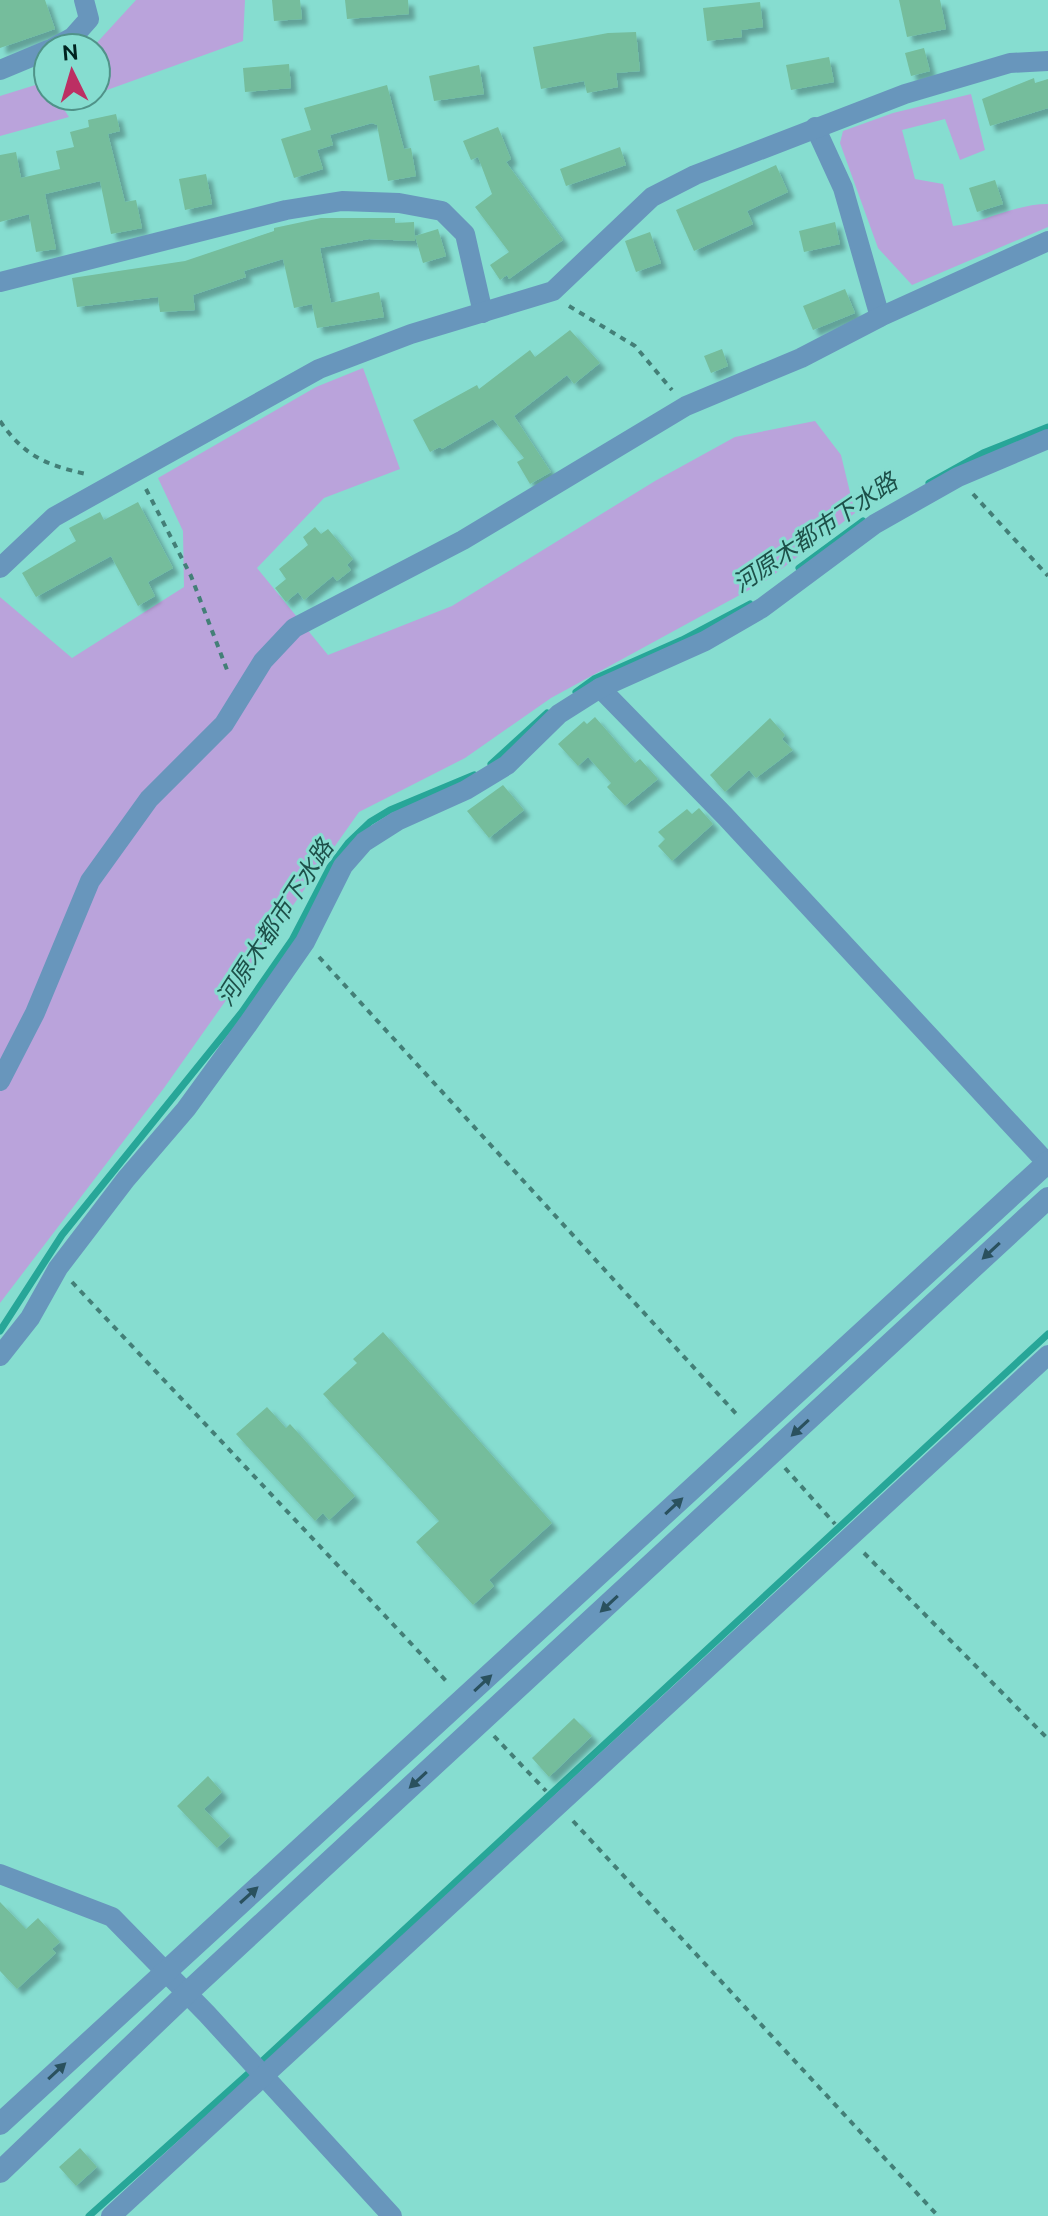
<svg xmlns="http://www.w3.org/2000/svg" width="1048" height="2216" viewBox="0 0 1048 2216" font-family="Ubuntu,'Noto Sans JP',sans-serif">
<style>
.green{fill:#baa3db}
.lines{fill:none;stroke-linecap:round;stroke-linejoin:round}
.stream{stroke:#27a698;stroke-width:7}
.building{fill:#75bd9c;filter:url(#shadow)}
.path{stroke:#437f77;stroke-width:4;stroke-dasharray:6 6;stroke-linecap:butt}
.minor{stroke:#6896bc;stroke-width:20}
.tertiary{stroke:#6896bc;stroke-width:22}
.oneway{fill:#2a515e}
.labels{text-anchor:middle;stroke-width:6;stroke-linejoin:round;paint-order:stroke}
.water-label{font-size:24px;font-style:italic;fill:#1d5049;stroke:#86ddd0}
</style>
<defs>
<filter id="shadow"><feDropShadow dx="6" dy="6" stdDeviation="2" flood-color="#0004"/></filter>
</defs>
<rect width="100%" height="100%" fill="#86ddd0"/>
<g class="green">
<path d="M136,0h109l-2,41 -147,53v-46h-4z"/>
<path d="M45,82l3,14h7l14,21 -69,19v-40z"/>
<path d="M971,94l14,56 -25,10 -15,-41 -43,11 13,49 28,5 10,42c33,-4 62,-22 95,-22v23l-136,58 -34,-37 -38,-105 3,-12 50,-18z"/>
<path d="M363,368l37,101 -76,29 -67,70 71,87 124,-49 203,-125 80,-44 80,-16 26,34 14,58 -88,67 -216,118 -86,60 -106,54 -195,276 -164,215v-706l72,61 112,-71 -1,-56 -25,-53 158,-91z"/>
</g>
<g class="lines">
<g class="stream">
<path d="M929,483l54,-30 65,-26"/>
<path d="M799,568l64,-47"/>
<path d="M576,692l18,-13 88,-39 68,-36"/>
<path d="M491,764l56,-51"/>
<path d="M0,1331l62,-96 180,-223 50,-72 38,-73 18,-24 22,-21 20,-12 84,-35"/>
<path d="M89,2216l171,-153 788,-729"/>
</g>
</g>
<g class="building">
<path d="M0,0h45l10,29 -55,19z"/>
<path d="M272,0h28l2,19 -28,2z"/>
<path d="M345,0h63l1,14 -62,5z"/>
<path d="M899,0h41l6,29 -39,8z"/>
<path d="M760,2l3,25 -22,3 1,7 -35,4 -4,-33z"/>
<path d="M636,32l4,39 -24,2 2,14 -31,6 -3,-12 -43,8 -8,-42 75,-14z"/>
<path d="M924,48l6,23 -19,5 -6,-23z"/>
<path d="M829,57l5,25 -43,8 -5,-25z"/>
<path d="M289,64l2,24 -46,4 -2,-24z"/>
<path d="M479,65l5,29 -50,7 -5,-25z"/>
<path d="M1034,78l1,5 13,-4v29l-58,18 -8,-27z"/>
<path d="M387,85l17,64 7,-1 5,28 -28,5 -11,-56 -5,-2 -42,12 3,10 -16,5 6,19 -29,9 -13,-39 30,-9 -7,-22z"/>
<path d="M116,114l4,17 -12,3 17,68 11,-2 6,28 -31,6 -11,-53 -55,13 11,55 -20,3 -7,-38 -29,8v-67l16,-3 5,26 39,-9 -4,-18 18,-4 -4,-15 19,-5 -1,-7z"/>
<path d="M498,127l13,32 -5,3 57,78 -54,39 -2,-4 -7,5 -10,-15 19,-13 -34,-45 17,-13 -14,-37 -7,3 -8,-19z"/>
<path d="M620,147l6,18 -60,21 -6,-17z"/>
<path d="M776,165l12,27 -41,19 6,13 -59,27 -18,-41z"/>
<path d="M206,174l6,30 -27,6 -6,-31z"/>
<path d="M995,180l8,24 -26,8 -8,-24z"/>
<path d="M321,218h74v5l19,-1 1,19 -46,-2 -49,9 11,55 48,-11 5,25 -67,11 -5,-24 -18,4 -11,-49 -39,12 2,6 -53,18 2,15 -35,2 -2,-15 -81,10 -5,-29 113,-17 89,-30v-3z"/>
<path d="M835,222l5,22 -36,8 -5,-21z"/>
<path d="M438,229l8,27 -23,7 -8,-27z"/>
<path d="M650,232l11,31 -25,9 -11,-31z"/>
<path d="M845,289l10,24 -42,17 -10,-24z"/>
<path d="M570,330l30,33 -26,21 -7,-9 -53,41 37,56 -21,12 -13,-22 7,-4 -31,-39 -51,30 -2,-2 -10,5 -17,-32 64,-35 2,4 51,-39 5,7z"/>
<path d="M722,349l6,17 -17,7 -7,-17z"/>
<path d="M138,502l35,66 -25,14 7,14 -17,10 -27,-50 -75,41 -14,-24 54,-32 -7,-13 31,-16 4,8z"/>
<path d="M315,527l6,7 7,-5 25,30 -6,6 4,5 -14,11 -4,-5 -29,24 -6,-8 -12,10 -11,-14 11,-9 -7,-10 29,-24 -5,-8z"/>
<path d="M595,717l40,46 5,-4 18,20 -33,27 -18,-19 4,-4 -23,-26 -10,9 -20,-22 26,-23 3,3z"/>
<path d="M770,718l15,17 -3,4 11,11 -37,28 -7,-8 -24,22 -15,-17z"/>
<path d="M503,785l21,25 -35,28 -22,-27z"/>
<path d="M699,808l14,16 -41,37 -14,-15 7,-7 -7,-7 29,-23 5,5z"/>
<path d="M383,1332l169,191 -63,57 5,6 -21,19 -57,-63 23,-21 -116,-127 34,-31 -4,-4z"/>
<path d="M267,1407l19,21 4,-4 65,72 -26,24 -6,-7 -8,8 -79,-87z"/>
<path d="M574,1718l18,18 -43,41 -17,-19z"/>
<path d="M208,1776l14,16 -18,17 26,27 -13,12 -40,-42z"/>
<path d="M0,1902l26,27 12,-11 22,24 -8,7 4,4 -39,36 -17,-18z"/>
<path d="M80,2148l17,19 -21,19 -17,-19z"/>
</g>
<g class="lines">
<g class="path">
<path d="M569,306l66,40 37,44"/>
<path d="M0,421c24,35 46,44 86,53"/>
<path d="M146,489l45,87 38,99"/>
<path d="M973,494l75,82"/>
<path d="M319,957l420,460"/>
<path d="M72,1282l377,402"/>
<path d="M785,1468l50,56"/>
<path d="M864,1553l184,186"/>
<path d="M494,1736l52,55"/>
<path d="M573,1821l365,395"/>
</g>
<g class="minor">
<path d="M53,48l20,-11 16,-18 -5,-19"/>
<path d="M0,70l48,-20"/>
<path d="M815,127l28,61 37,129"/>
<path d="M0,282l286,-72 56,-9 57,2 43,8 23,23 18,79"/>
<path d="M0,568l54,-51 265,-148 92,-35 142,-43 99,-94 43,-22 210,-81 105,-31 38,-2"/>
<path d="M600,688l125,128 323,348"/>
<path d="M0,1081l35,-68 55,-132 59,-82 75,-75 39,-63 31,-33 169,-88 223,-134 115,-48 79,-41 168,-76"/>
<path d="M0,1356l30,-38 28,-50 68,-89 60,-70 62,-85 57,-82 38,-76 21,-24 33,-21 69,-31 41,-25 52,-51 41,-26 105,-47 57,-33 113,-84 83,-47 90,-38"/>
<path d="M0,1874l112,43 95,97 185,202"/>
<path d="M111,2216l937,-861"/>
</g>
<g class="tertiary">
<path d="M0,2124l1048,-962"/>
<path d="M0,2172l187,-179 861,-795"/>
</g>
</g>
<defs><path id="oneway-solid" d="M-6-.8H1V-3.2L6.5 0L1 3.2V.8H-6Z" transform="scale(2)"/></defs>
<g class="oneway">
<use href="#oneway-solid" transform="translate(991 1251) rotate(137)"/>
<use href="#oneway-solid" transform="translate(800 1428) rotate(137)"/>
<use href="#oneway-solid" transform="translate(674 1506) rotate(-43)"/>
<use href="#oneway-solid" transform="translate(609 1604) rotate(137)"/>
<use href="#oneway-solid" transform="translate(483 1683) rotate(-43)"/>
<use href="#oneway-solid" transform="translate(418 1780) rotate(137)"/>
<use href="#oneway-solid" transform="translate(249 1895) rotate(-42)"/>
<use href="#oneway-solid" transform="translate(57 2071) rotate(-43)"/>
</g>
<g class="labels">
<g class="water-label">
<text transform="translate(815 533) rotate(-34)" y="8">河原木都市下水路</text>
<text transform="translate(275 923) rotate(-57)" y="8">河原木都市下水路</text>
</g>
</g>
<g transform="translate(72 72) rotate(355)"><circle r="38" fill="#86ddd0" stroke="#509389" stroke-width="2"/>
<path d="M0-6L14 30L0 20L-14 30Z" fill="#bc2f63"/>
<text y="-12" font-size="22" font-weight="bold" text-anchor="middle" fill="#00231f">N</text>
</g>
</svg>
